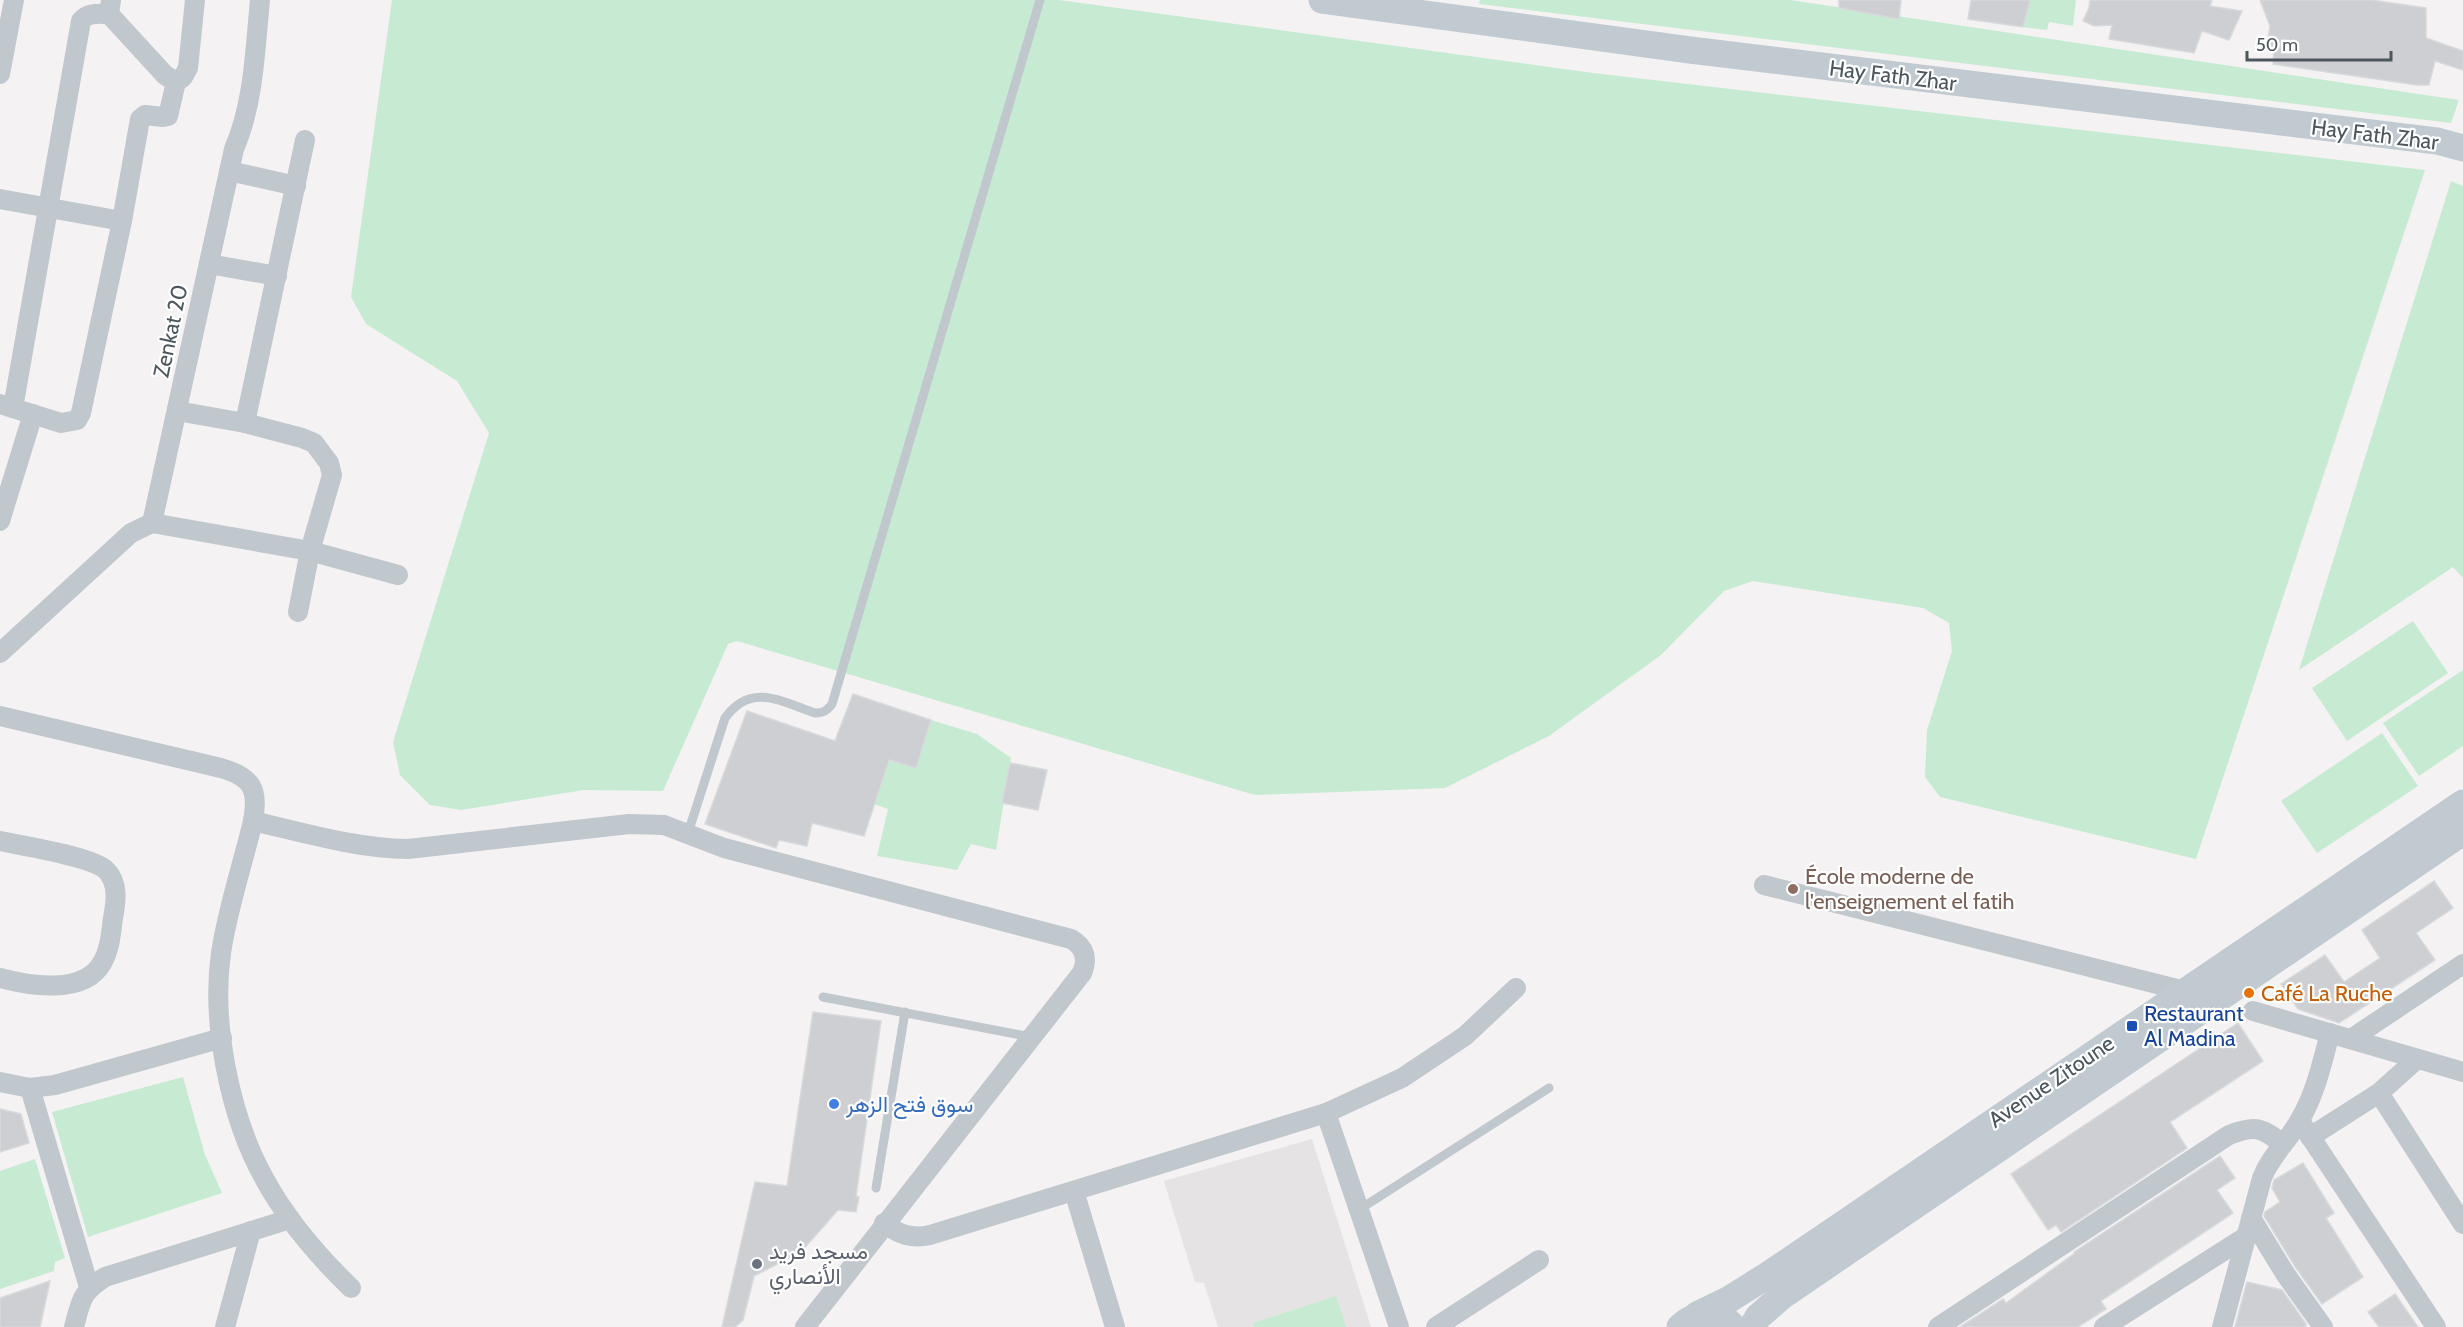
<svg xmlns="http://www.w3.org/2000/svg" width="2463" height="1327" viewBox="0 0 2463 1327" font-family="Cabin,Vazirmatn,sans-serif">
<style>
.education{fill:#e5e3e4}
.green{fill:#c7ebd2}
.building{fill:#cdcfd3;stroke:#d7d9dc;stroke-width:1.5}
.lines{fill:none;stroke-linecap:round;stroke-linejoin:round}
.lane{stroke:#c0c7cd;stroke-width:9}
.street{stroke:#c0c7cd;stroke-width:20}
.secondary{stroke:#c1cad1;stroke-width:27}
.education-dot{fill:#8d6e63;stroke:#fff;stroke-width:2}
.food-dot{fill:#e8710a;stroke:#fff;stroke-width:2}
.transit-dot{fill:#1a4fb4;stroke:#fff;stroke-width:2}
.shop-dot{fill:#3f7fe0;stroke:#fff;stroke-width:2}
.worship-dot{fill:#6b7280;stroke:#fff;stroke-width:2}
.labels{text-anchor:middle;stroke-width:4.5;stroke-linejoin:round;paint-order:stroke}
.street-label{font-size:22px;fill:#4c575d;stroke:#fff}
.education-label{font-size:22px;fill:#785e54;stroke:#fff;text-anchor:start}
.food-label{font-size:22px;fill:#c56008;stroke:#fff;text-anchor:start}
.transit-label{font-size:22px;fill:#164399;stroke:#fff;text-anchor:start}
.shop-label{font-size:22px;fill:#366cbe;stroke:#fff;text-anchor:start}
.worship-label{font-size:22px;fill:#5b616d;stroke:#fff;text-anchor:start}
</style>
<rect width="100%" height="100%" fill="#f4f2f3"/>
<path class="education" d="M1312,1139l59,188h-153l-14,-44 -9,-1 -31,-101z"/>
<g class="green">
<path d="M392,0h667l534,73 832,97 -229,689 -256,-62 -15,-20 2,-47 25,-79 -3,-28 -26,-15 -170,-27 -29,10 -63,64 -112,81 -104,52 -190,7 -518,-154 -9,3 -65,147 -79,-1 -123,20 -31,-5 -30,-30 -7,-33 96,-309 -32,-52 -91,-57 -15,-27z"/>
<path d="M1480,0h310l669,100 -8,23 -972,-119z"/>
<path d="M2030,0h46l-3,26 -24,-4 -2,8 -24,-3z"/>
<path d="M2451,181l12,5v392l-10,-11 -154,103z"/>
<path d="M2413,621l35,52 -101,68 -35,-53z"/>
<path d="M2463,670v76l-44,30 -36,-53z"/>
<path d="M931,720l46,14 34,24 -15,92 -25,-6 -14,26 -80,-14 11,-47 -14,-5 15,-44 27,8z"/>
<path d="M2382,733l36,53 -101,67 -36,-52z"/>
<path d="M183,1077l22,78 17,38 -134,44 -36,-125z"/>
<path d="M35,1159l30,99 -10,4 -1,9 -54,18v-118z"/>
<path d="M1336,1296l10,31h-92l-1,-4z"/>
</g>
<g class="building">
<path d="M1839,0h62l-2,19 -60,-11z"/>
<path d="M1971,0h59l-7,27 -55,-8z"/>
<path d="M2090,0h122l-2,6 32,5 -13,29 -27,-9 -8,22 -85,-14 3,-14 -18,1 -11,-5 6,-13z"/>
<path d="M2260,0h111l55,8v30l37,13v19l-28,-9 -6,24h-12l-144,-21 1,-16 -7,-3 3,-19z"/>
<path d="M853,694l78,26 -15,48 -27,-8 -25,76 -52,-13 -5,23 -28,-6 -3,8 -71,-24 42,-113 88,30z"/>
<path d="M1010,763l37,7 -9,40 -36,-7z"/>
<path d="M2434,881l19,27 -37,25 19,27 -96,63 -41,-14 -17,-25 44,-29 19,27 36,-24 -18,-28z"/>
<path d="M813,1012l68,9 -25,175 3,1 -3,15 -18,-2 -37,42 -47,24 -11,44 -8,7h-13l33,-145 32,4z"/>
<path d="M2238,1023l25,38 -93,61 17,26 -126,84 -5,-7 -8,5 -37,-56z"/>
<path d="M0,1109l21,5 8,29 -29,9z"/>
<path d="M2220,1156l15,22 -18,12 16,23 -132,88 5,8 -28,18h-118l43,-28 3,4 69,-50 -1,-1z"/>
<path d="M2303,1163l31,50 -8,5 37,59 -41,27 -26,-36 -32,-52 1,-4 15,-10 -8,-14 2,-8z"/>
<path d="M50,1281l-10,46h-40v-29z"/>
<path d="M2247,1282l35,8 24,34v3h-71z"/>
<path d="M2395,1294l23,33h-39l-11,-15z"/>
</g>
<g class="lines">
<g class="lane">
<path d="M688,833l37,-115c26,-36 55,-17 90,-5 8,0 12,-2 17,-9l208,-704"/>
<path d="M823,997l208,40"/>
<path d="M876,1188l29,-176"/>
<path d="M1360,1209l189,-121"/>
</g>
<g class="street">
<path d="M111,0l-2,14 56,61 11,7 7,-5 5,-9 7,-68"/>
<path d="M0,74l14,-74"/>
<path d="M229,171l67,15"/>
<path d="M0,199l122,22"/>
<path d="M209,264l68,12"/>
<path d="M0,404l61,19 16,-3 4,-7 41,-192 18,-102 5,-4 18,2 5,-1 8,-34"/>
<path d="M13,408l68,-387c7,-9 17,-7 28,-7"/>
<path d="M177,411l68,12"/>
<path d="M0,521l33,-107"/>
<path d="M152,523l82,-374c20,-46 21,-99 26,-149"/>
<path d="M298,612l12,-61 22,-76 -3,-12 -15,-20 -12,-5 -57,-15 60,-283"/>
<path d="M0,653l131,-120 21,-10 158,28 88,24"/>
<path d="M0,716l221,52c31,9 38,21 32,53 -10,42 -26,90 -32,132 -10,70 9,164 43,225 22,41 54,78 87,110"/>
<path d="M253,821c52,12 102,27 155,28l221,-25 35,1 60,23 347,91c14,8 17,20 11,34l-277,354"/>
<path d="M0,841c23,5 91,15 106,29 13,13 10,32 7,48 -2,15 -3,32 -11,45 -18,32 -73,23 -102,15"/>
<path d="M1764,885l421,106"/>
<path d="M2253,1011l210,61"/>
<path d="M2351,1039l112,-75"/>
<path d="M0,1082l30,6 25,-3 167,-47"/>
<path d="M30,1088l59,199"/>
<path d="M2379,1093l84,131"/>
<path d="M1326,1113l73,214"/>
<path d="M2300,1121l136,206"/>
<path d="M2310,1137l69,-44 38,-34"/>
<path d="M1074,1191l41,136"/>
<path d="M2251,1218l35,57 37,52"/>
<path d="M884,1223c15,12 28,16 46,12l396,-122 76,-35 63,-42 51,-48"/>
<path d="M74,1327c7,-26 7,-35 31,-50l185,-58"/>
<path d="M225,1327l26,-96"/>
<path d="M1436,1327l103,-67"/>
<path d="M1938,1327l291,-192c26,-10 32,-8 54,9"/>
<path d="M2104,1327l143,-91"/>
<path d="M2222,1327l40,-149c8,-21 25,-36 36,-55 17,-27 24,-60 32,-90"/>
</g>
<g class="secondary">
<path d="M1322,0l368,50 747,91 26,7"/>
<path d="M1697,1315l31,-15 40,-25 695,-472"/>
<path d="M1680,1327c16,-15 38,-18 53,0"/>
<path d="M1752,1327l6,-10 24,-21 681,-464"/>
</g>
</g>
<circle class="education-dot" cx="1793" cy="889" r="6"/>
<circle class="food-dot" cx="2249" cy="993" r="6"/>
<rect class="transit-dot" x="2126" y="1020" width="12" height="12" rx="3"/>
<circle class="shop-dot" cx="834" cy="1104" r="6"/>
<circle class="worship-dot" cx="757" cy="1264" r="6"/>
<g class="labels">
<g class="street-label">
<text transform="translate(1893 75) rotate(7)" y="8">Hay Fath Zhar</text>
<text transform="translate(2375 134) rotate(7)" y="8">Hay Fath Zhar</text>
<text transform="translate(170 331) rotate(-78)" y="8">Zenkat 20</text>
<text transform="translate(2051 1081) rotate(-34)" y="8">Avenue Zitoune</text>
</g>
<g class="education-label">
<text x="1805" y="884">École moderne de<tspan x="1805" dy="25">l'enseignement el fatih</tspan></text>
</g>
<g class="food-label">
<text x="2261" y="1001">Café La Ruche</text>
</g>
<g class="transit-label">
<text x="2144" y="1021">Restaurant<tspan x="2144" dy="25">Al Madina</tspan></text>
</g>
<g class="shop-label">
<text x="846" y="1112">سوق فتح الزهر</text>
</g>
<g class="worship-label">
<text x="769" y="1259">مسجد فريد<tspan x="769" dy="25">الأنصاري</tspan></text>
</g>
</g>
<path d="M2247 51v9h144v-9" fill="none" stroke="#4c575d" stroke-width="3"/>
<text x="2256" y="51" font-size="18" fill="#4c575d" stroke="#ffffff" stroke-width="4.5" paint-order="stroke">50 m</text>
</svg>
